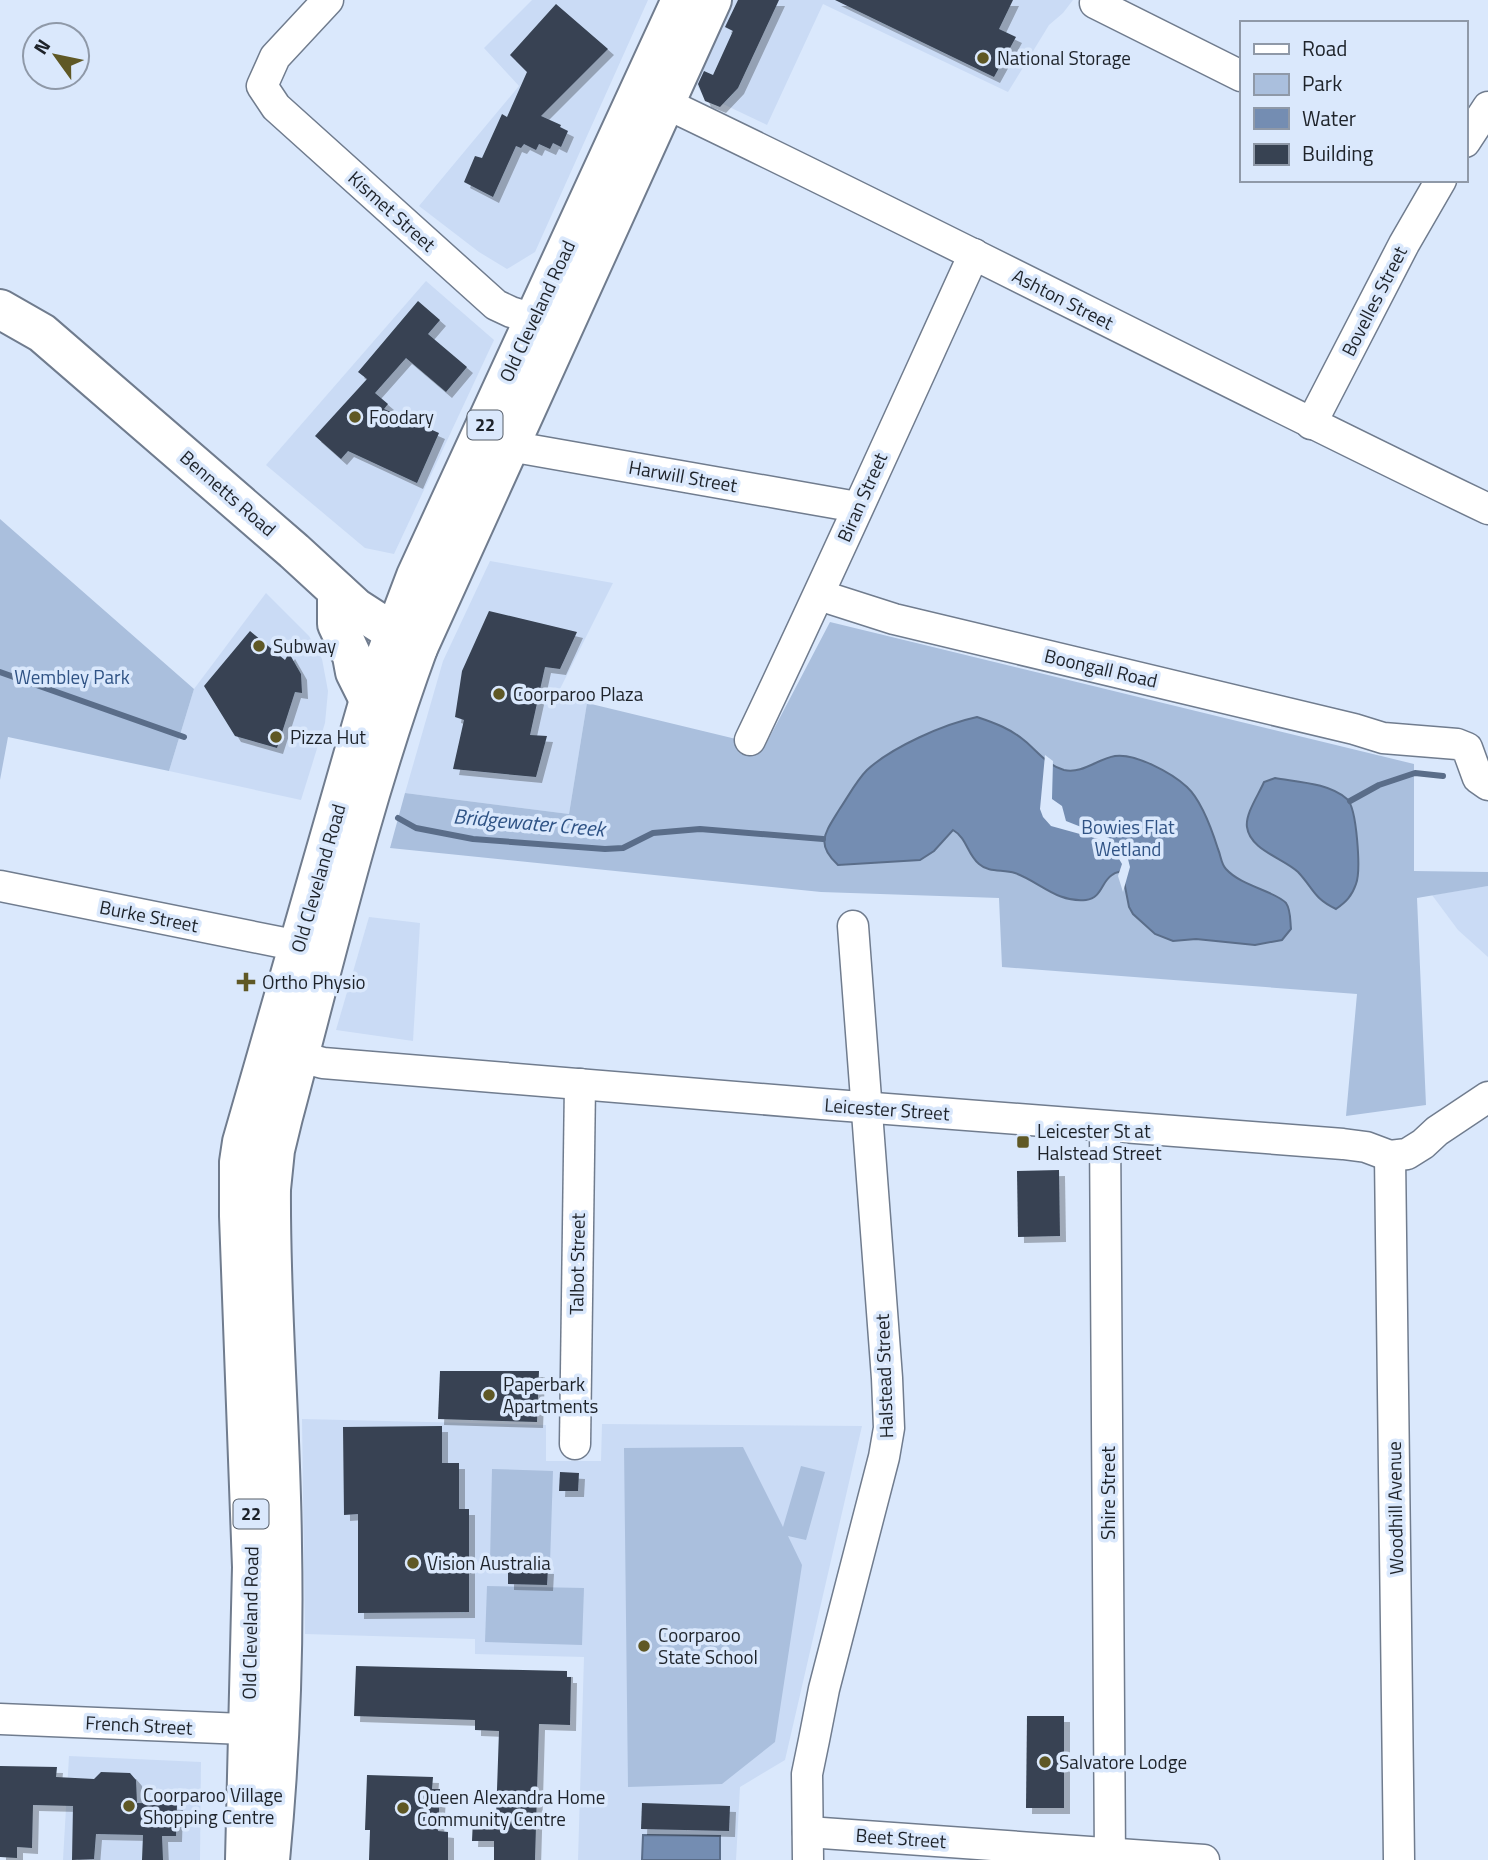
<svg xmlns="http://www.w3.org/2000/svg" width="1488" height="1860" viewBox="0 0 1488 1860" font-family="'Titillium Web',sans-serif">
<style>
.built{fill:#cadbf5}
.green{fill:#aabfdd}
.water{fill:#748db2;stroke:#5a6d89;stroke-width:2}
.pier{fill:#dae8fc}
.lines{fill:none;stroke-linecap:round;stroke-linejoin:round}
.stream{stroke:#5a6d89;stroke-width:6}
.building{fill:#374252;filter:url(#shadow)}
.minor-casing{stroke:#707c8e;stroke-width:33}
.major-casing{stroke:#707c8e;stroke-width:42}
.highway-casing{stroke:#707c8e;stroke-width:42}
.minor{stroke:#fff;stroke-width:30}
.major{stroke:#fff;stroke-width:38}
.highway{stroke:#fff;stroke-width:38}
.poi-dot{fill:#5f5825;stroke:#dae8fc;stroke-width:2.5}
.labels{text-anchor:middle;stroke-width:7;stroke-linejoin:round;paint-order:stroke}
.shield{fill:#dae8fc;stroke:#565e69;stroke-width:2}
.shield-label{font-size:18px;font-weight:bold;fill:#1e232a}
.poi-label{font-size:19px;fill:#1e232a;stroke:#dae8fc;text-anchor:start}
.street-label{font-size:19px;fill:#1e232a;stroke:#dae8fc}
.park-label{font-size:19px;fill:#305385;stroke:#dae8fc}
.water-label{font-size:21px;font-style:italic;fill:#2f5385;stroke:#dae8fc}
</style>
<defs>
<filter id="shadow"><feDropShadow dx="6" dy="6" stdDeviation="0" flood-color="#0004"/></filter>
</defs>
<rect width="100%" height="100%" fill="#dae8fc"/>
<g class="built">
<path d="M532,0h116l-113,252 -28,17 -28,-17 -60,-46 100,-120 -35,-38z"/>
<path d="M733,0h340l-10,13 -14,12 -41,67 -185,-88 -56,121 -65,-31 -7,-12z"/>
<path d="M426,281l68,59 -100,214 -29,-6 -99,-83z"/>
<path d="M490,561l123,22 -56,112 30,8 -18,111 -164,-21 38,-132z"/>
<path d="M266,593l43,43 13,23 6,32 -3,32 -24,77 -132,-29 25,-82z"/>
<path d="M1488,886v71l-30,-27 -26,-35z"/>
<path d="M369,917l51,6 -7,118 -77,-11z"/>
<path d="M302,1419l244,6v36h55l1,-37 260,2 -77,334 -45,27 -4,73h-158l6,-203 -109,-3v-15l-170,-5z"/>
<path d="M69,1756l132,6 -1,98h-137z"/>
</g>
<g class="green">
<path d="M0,519l194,170 -25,82 -161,-34 -8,43z"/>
<path d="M830,622l584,142v107l74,1v14l-71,12 9,207 -80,11 11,-122 -355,-27 -3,-69 -178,-6 -431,-44 15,-55 164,21 18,-111 178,43z"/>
<path d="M743,1447l40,80 18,-61 24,6 -19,68 -18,-4 14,29 -27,177 -53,42 -94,3 -4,-339z"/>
<path d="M492,1469l61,2 -3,93 -60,-1z"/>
<path d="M487,1586l97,2 -2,57 -97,-3z"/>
</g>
<g class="water">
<path d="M977,717c18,6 34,12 48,24 12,10 23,25 39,29 19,4 33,-11 51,-14 20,-3 57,17 72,31 15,14 25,43 31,62 3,7 3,15 8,20 15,17 49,22 60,34 5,7 4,18 5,26l-9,11 -27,5 -59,-6 -23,2 -18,-7 -22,-20 -4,-7 -7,-36c-3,1 -7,1 -10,4 -11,7 -10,23 -26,25 -29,3 -46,-18 -71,-27 -12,-4 -26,0 -36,-9 -12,-10 -12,-26 -26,-34l-19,21 -14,9 -82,5c-23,-21 -13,-32 1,-55 9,-13 17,-29 28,-40 25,-23 77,-46 110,-53z"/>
<path d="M1275,778c23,4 54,5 72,21 10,9 14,72 9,85 -4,12 -10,18 -20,25 -23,-11 -22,-20 -38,-37 -15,-14 -48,-22 -51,-45 -2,-13 12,-33 17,-45z"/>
<path d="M643,1835l77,1v24h-78z"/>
</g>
<path class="pier" d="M1045,755l8,6 -1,38 10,7 4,15 43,17 18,17 3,12 -7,25 -5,-16 4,-12 -10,-17 -14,-8 -47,-13 -8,-9 -3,-8z"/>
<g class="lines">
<g class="stream">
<path d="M0,672l184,65"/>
<path d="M1350,801l29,-16 36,-12 28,3"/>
<path d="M398,818l18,10 57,11 132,10 18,-1 30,-15 47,-4 123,10"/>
</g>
</g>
<g class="building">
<path d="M738,0h41l-41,88 -18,19 -15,-6 -7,-17 6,-13 9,4 20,-44 -8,-4z"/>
<path d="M835,0h178l-14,29 17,8 -22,40z"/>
<path d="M556,4l52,45 -67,67 20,9 -1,2 8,4 -7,16 -8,-4 -3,6 -11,-5 -3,6 -12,-6 -3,4 -5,-2 -23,51 -29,-15 11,-26 7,2 20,-44 5,3 20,-45 -17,-17z"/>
<path d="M418,301l22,19 -12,14 39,33 -21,25 -40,-34 -31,35 13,11 -4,5 55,24 -22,50 -69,-32 -7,8 -26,-23 52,-57 -9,-7z"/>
<path d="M489,611l88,21 -17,37 -15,-2 -15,68 17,1 -11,41 -83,-8 11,-49 -9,-3 7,-46z"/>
<path d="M250,631l35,29 4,-7 12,21 1,19 -7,-1 -18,56 -42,-12 -31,-50z"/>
<path d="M1059,1170l1,66 -42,1 -1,-66z"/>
<path d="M440,1371h99l-2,51 -99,-3z"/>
<path d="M442,1426v37h17v46h10v103l-111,1v-99l-14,1 -1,-88z"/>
<path d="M560,1472l19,1 -1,18h-19z"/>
<path d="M508,1567l40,1 -1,17 -39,-1z"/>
<path d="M356,1666l211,5v6h4l-1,48 -31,-1 -4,136h-41v-19h-22l1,-22h23l3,-88 -24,-1v-10l-121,-4z"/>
<path d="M1027,1716h37v92h-38z"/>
<path d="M0,1766l57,1 -1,10 38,2 7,-7 29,1 6,7 1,23 40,1 -1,32h-14l1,24h-21l1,-25 -47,-1 -2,25 -22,1 1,-54 -40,-1 -1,43 -15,-1v11l-17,-1z"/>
<path d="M367,1775l66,2 -1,12h8l-2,42 10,1v28h-79l1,-30h-5z"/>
<path d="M642,1803l88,3 -1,25 -88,-2z"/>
</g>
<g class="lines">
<g class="minor-casing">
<g id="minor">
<path d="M328,0l-53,57 -13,29 14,21 220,198 15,7 23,7"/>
<path d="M1095,3l146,73"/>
<path d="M648,95c282,134 559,279 840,414"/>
<path d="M1465,142l23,-35"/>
<path d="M1311,424l93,-180 37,-64"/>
<path d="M509,446l348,61"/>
<path d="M819,595l75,24 460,110 29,9 74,6 10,4 11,30 10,7"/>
<path d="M750,740c77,-161 150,-324 224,-486"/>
<path d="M0,886l299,60"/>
<path d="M279,1051l44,12 499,41 521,40 23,3 24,9 17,-2 16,-10 14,-13 51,-34"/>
<path d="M1105,1127l5,733"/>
<path d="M1390,1156l9,704"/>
<path d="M575,1444l5,-360"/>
<path d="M0,1719l267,11"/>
<path d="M808,1832l396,28"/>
<path d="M808,1860l-1,-86 7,-34 10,-51 60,-232 5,-29 -2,-50 -34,-452"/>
</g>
</g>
<g class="major-casing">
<path id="major" d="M0,309l42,24 252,218 62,57 62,40"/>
</g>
<g class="highway-casing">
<g id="highway">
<path d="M337,591v33l15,32 3,16 14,28"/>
<path d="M245,1860l7,-293 -13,-351v-54l3,-20 127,-442 47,-124 265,-576"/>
<path d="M270,1860c10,-104 14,-210 12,-314 -1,-119 -12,-238 -11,-357l4,-39 8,-33c42,-157 79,-316 135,-469l294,-648"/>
</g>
</g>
<use href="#minor" class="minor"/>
<use href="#major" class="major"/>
<use href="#highway" class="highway"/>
</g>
<g class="poi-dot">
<circle cx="983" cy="58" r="7"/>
<circle cx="355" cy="417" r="7"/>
<circle cx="259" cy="646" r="7"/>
<circle cx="499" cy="694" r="7"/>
<circle cx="276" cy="737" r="7"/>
<path d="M242.5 971.5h7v7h7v7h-7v7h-7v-7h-7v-7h7z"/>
<rect x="1016" y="1135" width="14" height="14" rx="3.5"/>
<circle cx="489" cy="1395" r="7"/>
<circle cx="413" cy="1563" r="7"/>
<circle cx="644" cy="1646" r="7"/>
<circle cx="1045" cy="1762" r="7"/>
<circle cx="129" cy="1806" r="7"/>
<circle cx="403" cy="1808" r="7"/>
</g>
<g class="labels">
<g class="shield">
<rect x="467.5" y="410.5" width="35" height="29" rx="5"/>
<rect x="233.5" y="1499.5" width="35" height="29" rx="5"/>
</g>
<g class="shield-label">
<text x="485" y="431">22</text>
<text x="251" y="1520">22</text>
</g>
<g class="poi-label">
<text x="997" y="65">National Storage</text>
<text x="369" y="424">Foodary</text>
<text x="273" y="653">Subway</text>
<text x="513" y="701">Coorparoo Plaza</text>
<text x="290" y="744">Pizza Hut</text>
<text x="262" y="989">Ortho Physio</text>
<text x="1037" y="1138">Leicester St at<tspan x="1037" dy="22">Halstead Street</tspan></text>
<text x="503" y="1391">Paperbark<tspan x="503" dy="22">Apartments</tspan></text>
<text x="427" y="1570">Vision Australia</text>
<text x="658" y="1642">Coorparoo<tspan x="658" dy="22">State School</tspan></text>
<text x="1059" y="1769">Salvatore Lodge</text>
<text x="143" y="1802">Coorparoo Village<tspan x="143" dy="22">Shopping Centre</tspan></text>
<text x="417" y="1804">Queen Alexandra Home<tspan x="417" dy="22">Community Centre</tspan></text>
</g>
<g class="street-label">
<text transform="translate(392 211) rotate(42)" y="7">Kismet Street</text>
<text transform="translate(1063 299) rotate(27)" y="7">Ashton Street</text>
<text transform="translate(1374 301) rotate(-63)" y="7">Bovelles Street</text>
<text transform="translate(537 311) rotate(-65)" y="7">Old Cleveland Road</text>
<text transform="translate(683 476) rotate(10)" y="7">Harwill Street</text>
<text transform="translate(228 493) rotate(41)" y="7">Bennetts Road</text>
<text transform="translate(862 497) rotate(-66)" y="7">Biran Street</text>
<text transform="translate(1101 668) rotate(13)" y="7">Boongall Road</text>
<text transform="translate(318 878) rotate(-74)" y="7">Old Cleveland Road</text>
<text transform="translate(149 916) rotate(11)" y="7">Burke Street</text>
<text transform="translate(887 1109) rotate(4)" y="7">Leicester Street</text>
<text transform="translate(577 1264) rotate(-89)" y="7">Talbot Street</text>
<text transform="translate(884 1376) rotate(-92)" y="7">Halstead Street</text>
<text transform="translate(1108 1493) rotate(-90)" y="7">Shire Street</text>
<text transform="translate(1395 1508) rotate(-91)" y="7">Woodhill Avenue</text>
<text transform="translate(250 1623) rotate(-89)" y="7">Old Cleveland Road</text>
<text transform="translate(139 1725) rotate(3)" y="7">French Street</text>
<text transform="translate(901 1838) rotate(4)" y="7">Beet Street</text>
</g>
<g class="park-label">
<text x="72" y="684">Wembley Park</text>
<text x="1128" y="834">Bowies Flat<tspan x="1128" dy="22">Wetland</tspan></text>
</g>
<g class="water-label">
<text transform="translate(529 823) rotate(5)" y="7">Bridgewater Creek</text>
</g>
</g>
<rect x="1240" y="21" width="228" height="161" fill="#dae8fc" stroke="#8f99a8" stroke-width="2"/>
<rect x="1254" y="44" width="35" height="10" fill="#ffffff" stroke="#8f99a8" stroke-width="2"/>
<text x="1302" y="56" font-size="21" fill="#1e232a">Road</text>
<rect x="1254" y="74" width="35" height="21" fill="#aabfdd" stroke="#8f99a8" stroke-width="2"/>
<text x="1302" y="91" font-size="21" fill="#1e232a">Park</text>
<rect x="1254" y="108" width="35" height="21" fill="#748db2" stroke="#8f99a8" stroke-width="2"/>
<text x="1302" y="126" font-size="21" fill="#1e232a">Water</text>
<rect x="1254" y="144" width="35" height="21" fill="#374252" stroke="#8f99a8" stroke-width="2"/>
<text x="1302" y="161" font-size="21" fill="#1e232a">Building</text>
<g transform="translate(56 56) rotate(303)"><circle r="33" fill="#dae8fc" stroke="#8f99a8" stroke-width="2"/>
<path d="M0-5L12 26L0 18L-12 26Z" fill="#5f5825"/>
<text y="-10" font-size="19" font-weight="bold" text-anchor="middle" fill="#1e232a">N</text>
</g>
</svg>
